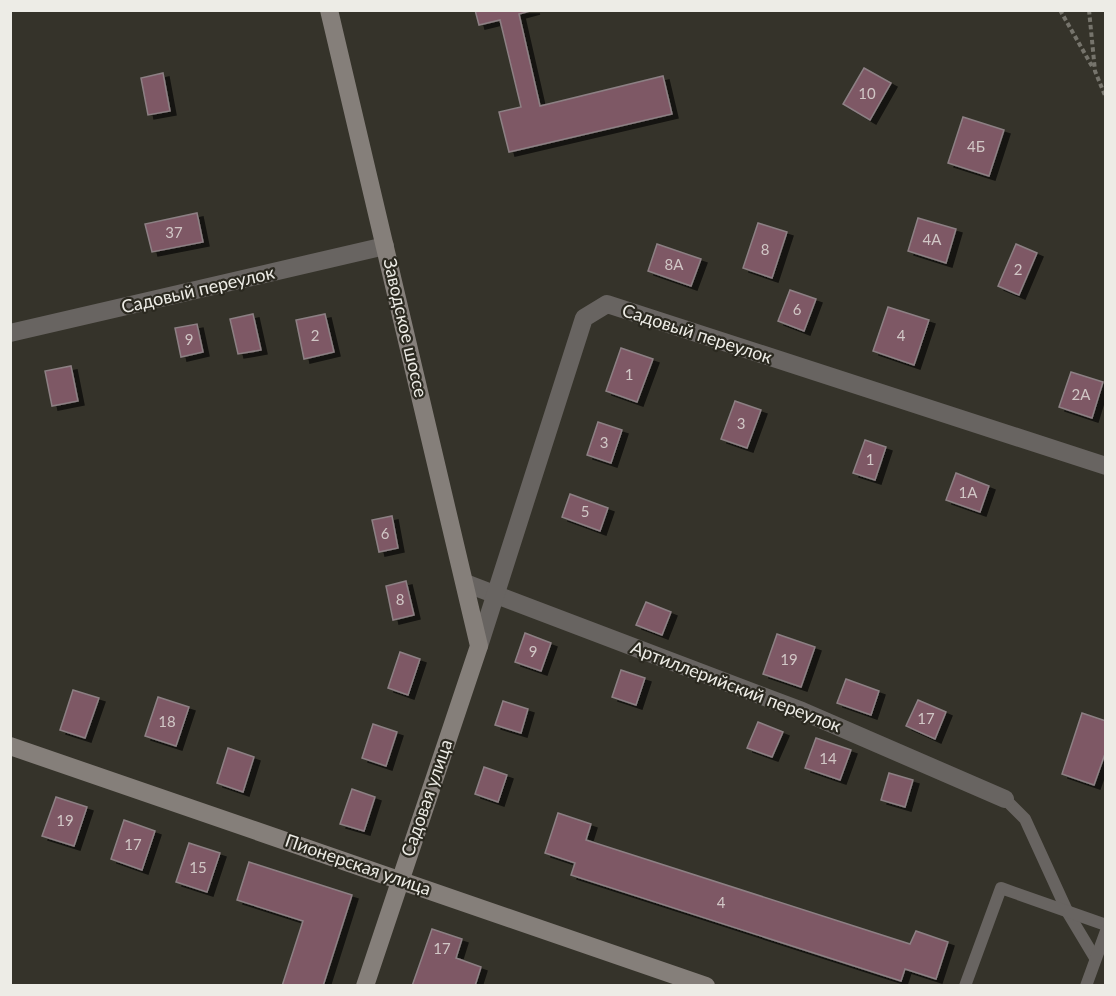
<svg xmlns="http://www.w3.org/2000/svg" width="1116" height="996" viewBox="0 0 1116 996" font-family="Lato,sans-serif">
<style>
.building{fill:#7e5865;stroke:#8d8084;stroke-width:1.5;filter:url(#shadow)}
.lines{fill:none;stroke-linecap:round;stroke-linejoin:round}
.path{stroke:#76746c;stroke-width:4;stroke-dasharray:4.5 3;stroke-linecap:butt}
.lane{stroke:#686461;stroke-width:12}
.street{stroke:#686461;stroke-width:18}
.secondary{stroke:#857f7a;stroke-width:18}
.labels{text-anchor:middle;stroke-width:4.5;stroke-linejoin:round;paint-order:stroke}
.number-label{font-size:15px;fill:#d1c7c6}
.street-label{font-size:18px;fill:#edece6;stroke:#2b2920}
</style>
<defs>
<filter id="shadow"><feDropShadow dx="6" dy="4" stdDeviation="0" flood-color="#0009"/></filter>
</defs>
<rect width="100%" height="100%" fill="#35332a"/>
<g class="building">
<path d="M475,10h59l-15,4 21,92 123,-30 9,38 -163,38 -10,-40 22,-5 -21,-87 -21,5z"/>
<path d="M864,68l27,15 -21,37 -27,-16z"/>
<path d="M163,73l7,38 -22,4 -7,-37z"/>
<path d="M963,117l41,13 -15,46 -41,-13z"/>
<path d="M197,213l6,29 -51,10 -7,-28z"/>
<path d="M918,218l38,11 -10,34 -38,-12z"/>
<path d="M758,223l29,9 -15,46 -29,-10z"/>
<path d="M657,244l44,15 -10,27 -43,-15z"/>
<path d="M1016,244l21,9 -18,42 -21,-9z"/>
<path d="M790,290l26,9 -12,32 -26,-10z"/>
<path d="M888,307l41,13 -15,45 -41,-14z"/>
<path d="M253,314l8,36 -23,4 -8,-35z"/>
<path d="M325,314l9,38 -30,7 -8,-39z"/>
<path d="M197,324l6,28 -22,5 -6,-29z"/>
<path d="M621,348l32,11 -16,43 -31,-11z"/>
<path d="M71,366l7,35 -26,5 -7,-35z"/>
<path d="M1071,372l32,10 -11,36 -33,-11z"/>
<path d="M735,401l26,9 -14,38 -26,-9z"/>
<path d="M598,422l24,8 -11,33 -24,-8z"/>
<path d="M865,440l21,7 -11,33 -22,-7z"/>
<path d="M956,473l33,13 -9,26 -34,-12z"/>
<path d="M570,494l38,14 -8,23 -38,-14z"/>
<path d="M392,516l6,32 -19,4 -7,-32z"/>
<path d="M406,581l8,34 -21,5 -7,-34z"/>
<path d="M646,602l25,10 -9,23 -26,-10z"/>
<path d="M525,633l26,10 -10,28 -26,-9z"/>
<path d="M777,634l38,13 -14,40 -38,-13z"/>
<path d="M400,652l20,7 -12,36 -20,-7z"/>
<path d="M621,670l24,8 -9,27 -24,-8z"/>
<path d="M846,679l33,12 -8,24 -34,-12z"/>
<path d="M73,690l26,8 -14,40 -25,-8z"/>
<path d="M158,697l31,10 -13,39 -31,-10z"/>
<path d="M918,700l28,12 -11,27 -29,-13z"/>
<path d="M503,701l25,8 -7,24 -26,-8z"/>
<path d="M1082,713l24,8v30l-12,34 -32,-11z"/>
<path d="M758,722l25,10 -11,25 -25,-9z"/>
<path d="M373,724l24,8 -11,34 -24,-8z"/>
<path d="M816,738l35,12 -11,30 -35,-12z"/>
<path d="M228,748l26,9 -11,35 -26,-9z"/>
<path d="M484,767l23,8 -9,27 -23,-8z"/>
<path d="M889,773l24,7 -8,27 -24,-7z"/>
<path d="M352,789l23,8 -11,34 -24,-7z"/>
<path d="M56,797l31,10 -13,39 -32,-10z"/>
<path d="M558,813l33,11 -5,16 324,104 6,-13 32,11 -12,37 -31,-10 -4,12 -330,-106 4,-12 -30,-10z"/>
<path d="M124,820l31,11 -13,39 -31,-11z"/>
<path d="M189,843l31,10 -13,39 -31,-10z"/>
<path d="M249,862l103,33 -29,91h-41l21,-65 -66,-21z"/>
<path d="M432,929l30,10 -6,19 25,9 -6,19h-63z"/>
</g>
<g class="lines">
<g class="path">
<path d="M1060,10l33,58"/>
<path d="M1089,10l6,61 11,27"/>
</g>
<g class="lane">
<path d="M1005,799l20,20 43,94 27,45"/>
<path d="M965,986l36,-98 105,37"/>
<path d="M1086,986l20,-55"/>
</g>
<g class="street">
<path d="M10,333l375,-87"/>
<path d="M465,583l337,128 203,88"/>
<path d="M479,646l105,-328 23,-14 499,162"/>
</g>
<g class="secondary">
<path d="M329,10l150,636 -114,340"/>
<path d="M10,746l696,240"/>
</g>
</g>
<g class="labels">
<g class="number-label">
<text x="867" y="99">10</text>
<text x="976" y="152">4Б</text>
<text x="174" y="238">37</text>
<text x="932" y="245">4А</text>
<text x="765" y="255">8</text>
<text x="674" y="270">8А</text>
<text x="1018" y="275">2</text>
<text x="797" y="315">6</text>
<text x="315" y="341">2</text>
<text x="901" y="341">4</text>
<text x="189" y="345">9</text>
<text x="629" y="380">1</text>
<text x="1081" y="400">2А</text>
<text x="741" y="429">3</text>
<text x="604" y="448">3</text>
<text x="870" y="465">1</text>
<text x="968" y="498">1А</text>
<text x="585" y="517">5</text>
<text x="385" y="539">6</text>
<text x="400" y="605">8</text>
<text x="533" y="657">9</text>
<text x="789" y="665">19</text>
<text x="926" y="724">17</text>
<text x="167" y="727">18</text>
<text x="828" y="764">14</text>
<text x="65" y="826">19</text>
<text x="133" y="850">17</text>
<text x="198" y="873">15</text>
<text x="721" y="908">4</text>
<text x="442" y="954">17</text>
</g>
<g class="street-label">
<text transform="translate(198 290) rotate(-13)" y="6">Садовый переулок</text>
<text transform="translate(405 328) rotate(77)" y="6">Заводское шоссе</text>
<text transform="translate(697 334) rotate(18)" y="6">Садовый переулок</text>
<text transform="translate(736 687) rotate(21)" y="6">Артиллерийский переулок</text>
<text transform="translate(427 798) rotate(-71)" y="6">Садовая улица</text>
<text transform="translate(358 865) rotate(19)" y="6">Пионерская улица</text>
</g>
</g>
<rect width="1116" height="996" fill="none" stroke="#edece6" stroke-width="24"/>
</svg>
